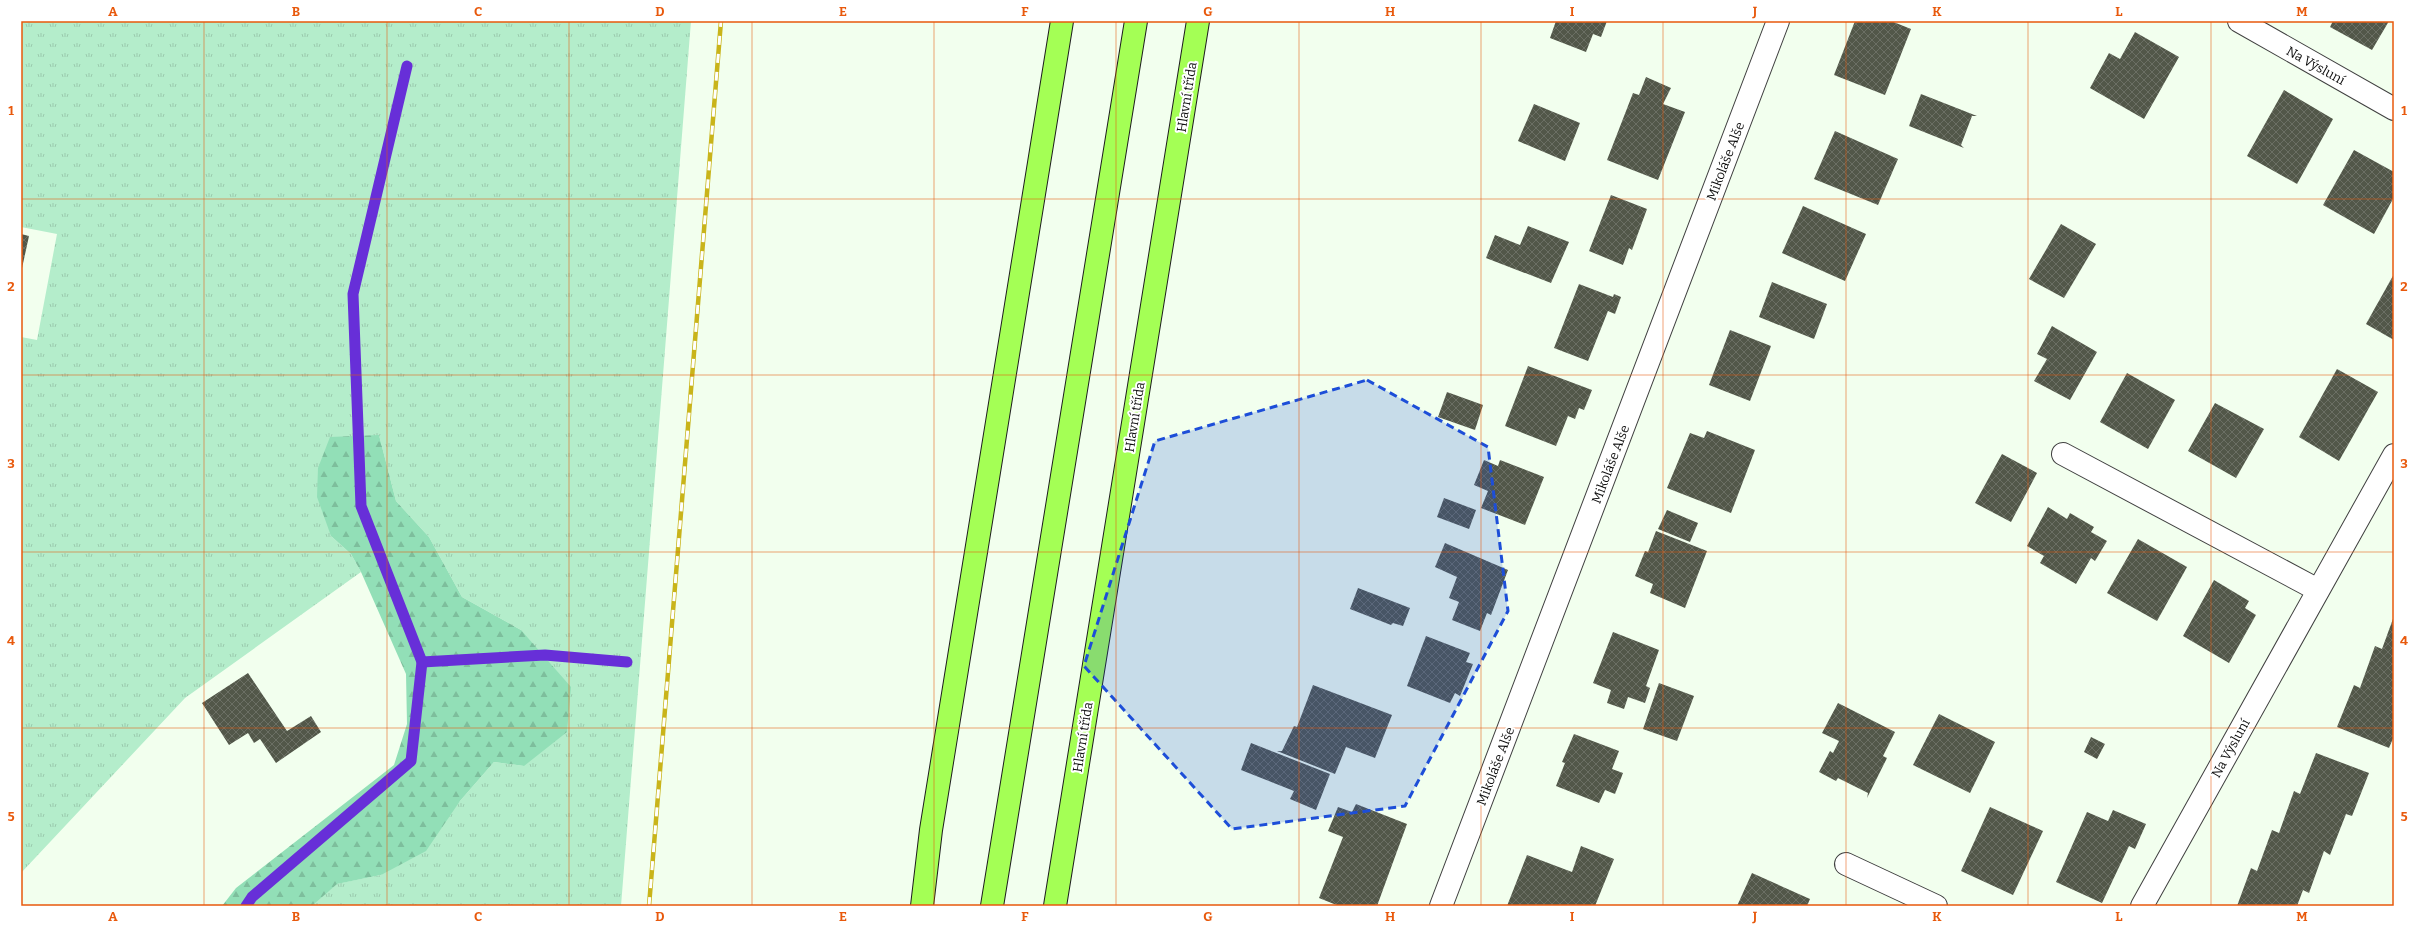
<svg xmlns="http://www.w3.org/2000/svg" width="2415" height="927" viewBox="0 0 2415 927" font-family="Bitter,serif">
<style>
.grass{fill:url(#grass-tufts)}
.forest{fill:url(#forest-firs)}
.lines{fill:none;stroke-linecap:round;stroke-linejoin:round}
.stream{stroke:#672fd8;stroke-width:11}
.building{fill:url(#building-cross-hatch)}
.minor-casing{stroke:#404040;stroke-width:24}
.trunk-casing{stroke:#1e1e1e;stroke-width:24}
.minor{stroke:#fff;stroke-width:22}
.trunk{stroke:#a4ff55;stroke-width:22}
.rail-casing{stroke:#c9b41a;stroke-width:4.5}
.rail{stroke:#fff;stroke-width:3;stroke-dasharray:9;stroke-linecap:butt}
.marked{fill:#1d4ed8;fill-opacity:0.2;stroke:#1d4ed8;stroke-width:3;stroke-dasharray:8 5;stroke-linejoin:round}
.grid{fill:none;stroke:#e8590c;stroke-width:1;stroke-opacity:0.55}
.labels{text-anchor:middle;stroke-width:4;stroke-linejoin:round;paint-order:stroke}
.street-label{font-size:13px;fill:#0d0d0d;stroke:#fff}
.neatline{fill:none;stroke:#e8590c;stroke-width:1.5}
.grid-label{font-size:13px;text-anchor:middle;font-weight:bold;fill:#e8590c}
</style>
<defs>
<pattern id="grass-tufts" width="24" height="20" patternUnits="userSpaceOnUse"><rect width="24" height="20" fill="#b4edcb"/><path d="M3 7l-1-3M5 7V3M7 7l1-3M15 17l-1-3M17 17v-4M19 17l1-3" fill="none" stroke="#9acaad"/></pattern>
<pattern id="forest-firs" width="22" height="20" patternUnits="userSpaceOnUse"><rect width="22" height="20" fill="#92dfb7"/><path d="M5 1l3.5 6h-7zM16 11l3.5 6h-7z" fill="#7dbe9c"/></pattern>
<pattern id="building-cross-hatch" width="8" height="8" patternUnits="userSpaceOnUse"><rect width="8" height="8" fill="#525749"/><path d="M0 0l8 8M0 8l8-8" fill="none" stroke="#6b6f64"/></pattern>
</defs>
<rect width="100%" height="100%" fill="#f2ffee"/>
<path class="grass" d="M21,21h670l-70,885h-309l24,-22 45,-9 79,-74 34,-39 30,4 -3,-136 -59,-33 -33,-60 -33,-36 -17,-66 -48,101 20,18 10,18 -176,126 -164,175v-536l16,3 20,-106 -36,-7z"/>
<path class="forest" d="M379,435l17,66 33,36 33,60 59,33 50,57 -4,45 -43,34 -30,-4 -34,39 -34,50 -45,24 -44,9 -25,22h-90l14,-18 158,-123 13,-41 -1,-50 -45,-102 -10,-18 -20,-18 -14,-39 1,-29 12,-31z"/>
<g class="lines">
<g class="stream">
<path d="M422,662l123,-7 82,7"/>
<path d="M246,906l6,-9 159,-136 11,-99 -61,-156 -8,-212 54,-228"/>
</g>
</g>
<g class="building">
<path d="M1556,21h51l-6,16 -8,-3 -7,18 -36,-14z"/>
<path d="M1855,21h36l20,8 -26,66 -51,-20z"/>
<path d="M2333,21h56l-17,29 -42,-23z"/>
<path d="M2135,32l44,25 -35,62 -54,-31 19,-35 11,6z"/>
<path d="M1646,77l25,11 -8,16 22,8 -27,68 -51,-20 26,-67 6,2z"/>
<path d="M2284,90l49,29 -36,65 -50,-28z"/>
<path d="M1921,94l56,22h-5l-11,29 3,3 -55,-22z"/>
<path d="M1534,104l46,19 -15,38 -47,-20z"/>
<path d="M1835,131l63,28 -20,46 -64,-26z"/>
<path d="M2354,150l40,22v25l-20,37 -51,-29z"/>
<path d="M1611,195l36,14 -15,41 -3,-2 -6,17 -34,-14z"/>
<path d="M1803,206l63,28 -21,47 -63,-28z"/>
<path d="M2061,224l35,20 -32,54 -35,-19z"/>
<path d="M1528,226l41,16 -18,41 -65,-25 9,-23 25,10z"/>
<path d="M21,234l8,2 -7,32h-1z"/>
<path d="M2394,274v66l-28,-16z"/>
<path d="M1772,282l55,22 -13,35 -55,-22z"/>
<path d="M1579,284l34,13 1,-3 7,3 -6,17 -7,-3 -20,50 -34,-13z"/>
<path d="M2052,326l45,26 -27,48 -36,-19 13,-22 -10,-5z"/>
<path d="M1730,330l41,16 -21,55 -41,-16z"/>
<path d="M1528,366l64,24 -8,20 -5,-2 -4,11 -7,-3 -12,30 -51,-20z"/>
<path d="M2337,369l41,23 -39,69 -40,-24z"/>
<path d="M2127,373l48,27 -27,49 -48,-27z"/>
<path d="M1447,392l36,13 -8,25 -37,-13z"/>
<path d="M2215,403l49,26 -28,49 -48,-27z"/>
<path d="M1707,431l48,19 -24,63 -64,-25 23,-55 14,5z"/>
<path d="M2002,454l35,19 -26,49 -36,-19z"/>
<path d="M1484,460l14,6 2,-6 44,17 -19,48 -44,-17 7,-17 -14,-6z"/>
<path d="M1444,498l32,12 -7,19 -32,-12z"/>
<path d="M2048,507l19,12 3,-6 24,14 -3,5 16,9 -12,20 -4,-3 -15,26 -36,-21 4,-7 -17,-10z"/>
<path d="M1667,510l31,13 -8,19 -32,-13z"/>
<path d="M1656,531l51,20 -22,57 -35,-15 3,-9 -18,-8 10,-25 3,1z"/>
<path d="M2138,539l49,28 -30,54 -50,-28z"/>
<path d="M1445,543l63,27 -17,45 -4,-2 -7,18 -28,-11 7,-18 -10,-4 8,-21 -22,-10z"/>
<path d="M2214,580l35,21 -4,7 11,7 -27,48 -46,-27z"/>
<path d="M1358,588l52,20 -7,18 -10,-3 -2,2 -41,-16z"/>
<path d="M2394,616v120l-5,12 -52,-21 17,-42 6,3 15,-42 7,3z"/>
<path d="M1613,632l46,18 -13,36 4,2 -5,15 -17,-6 -4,12 -17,-6 4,-13 -18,-7z"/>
<path d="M1426,636l44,17 -4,9 7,2 -13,32 -5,-3 -5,10 -43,-17z"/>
<path d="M248,673l39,58 24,-15 10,16 -45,31 -16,-24 -6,4 -6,-10 -19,12 -27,-42z"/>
<path d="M1659,683l35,13 -17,45 -34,-12z"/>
<path d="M1313,685l79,30 -17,43 -29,-11 -11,27 -58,-23h5l12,-25 3,1z"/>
<path d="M1838,703l57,29 -12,24 4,2 -20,40 1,-5 -30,-15 -2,3 -17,-9 11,-21 3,2 6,-12 -17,-8z"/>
<path d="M1939,714l56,28 -25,51 -57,-28z"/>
<path d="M1574,734l45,17 -7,18 11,4 -8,21 -10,-4 -6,13 -43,-17 9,-23 -3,-1z"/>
<path d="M2091,737l14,7 -8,15 -13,-7z"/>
<path d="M1251,743l79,31 -14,36 -26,-11 4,-8 -53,-21z"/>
<path d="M2316,753l53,20 -17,43 -6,-2 -16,41 -6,-4 -15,42 -6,-3 -6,16h-60l14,-38 6,3 15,-41 7,3 15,-42 6,3z"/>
<path d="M1356,804l51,20 -30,82h-38l-20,-8 24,-61 -15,-6 10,-24 14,5z"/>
<path d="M1990,807l53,24 -30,64 -52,-24z"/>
<path d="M2113,810l33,14 -11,25 -6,-3 -27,57 -46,-21 31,-70 21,9z"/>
<path d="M1581,846l33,13 -19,47h-88l20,-51 45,17z"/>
<path d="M1752,873l58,26 -3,7h-70z"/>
</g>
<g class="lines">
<g class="minor-casing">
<g id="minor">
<path d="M2239,21l155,88"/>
<path d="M2063,454l255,136"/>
<path d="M1846,864l90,42"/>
<path d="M1441,906l337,-885"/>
<path d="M2142,906l252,-451"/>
</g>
</g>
<g class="trunk-casing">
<g id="trunk">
<path d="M922,906l9,-76 131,-809"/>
<path d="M992,906l144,-885"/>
<path d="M1055,906l143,-885"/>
</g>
</g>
<use href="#minor" class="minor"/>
<use href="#trunk" class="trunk"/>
<g class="rail-casing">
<path id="rail" d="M649,906l72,-885"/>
</g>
<use href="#rail" class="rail"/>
</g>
<path class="marked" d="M1367,380l121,67 20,164 -103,195 -173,23 -148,-163 71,-225z"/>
<path class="grid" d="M204,21v885M387,21v885M569,21v885M752,21v885M934,21v885M1116,21v885M1299,21v885M1481,21v885M1663,21v885M1846,21v885M2028,21v885M2211,21v885M21,199h2373M21,375h2373M21,552h2373M21,728h2373"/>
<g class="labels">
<g class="street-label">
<text transform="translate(2316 65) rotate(29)" y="5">Na Výsluní</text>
<text transform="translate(1186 97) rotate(-81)" y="5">Hlavní třída</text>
<text transform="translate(1725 161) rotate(-69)" y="5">Mikoláše Alše</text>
<text transform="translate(1134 417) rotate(-81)" y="5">Hlavní třída</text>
<text transform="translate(1610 464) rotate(-69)" y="5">Mikoláše Alše</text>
<text transform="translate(1082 737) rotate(-81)" y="5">Hlavní třída</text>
<text transform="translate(2230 748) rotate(-61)" y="5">Na Výsluní</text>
<text transform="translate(1495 766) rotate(-69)" y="5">Mikoláše Alše</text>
</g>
</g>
<rect width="2415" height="927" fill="none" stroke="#ffffff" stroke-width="44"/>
<rect x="22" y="22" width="2371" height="883" class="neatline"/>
<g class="grid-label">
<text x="113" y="16">A</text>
<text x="296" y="16">B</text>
<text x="478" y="16">C</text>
<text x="660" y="16">D</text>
<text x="843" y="16">E</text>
<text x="1025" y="16">F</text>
<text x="1208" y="16">G</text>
<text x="1390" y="16">H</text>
<text x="1572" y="16">I</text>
<text x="1755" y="16">J</text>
<text x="1937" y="16">K</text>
<text x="2119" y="16">L</text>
<text x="2302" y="16">M</text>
<text x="11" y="115">1</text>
<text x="2404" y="115">1</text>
<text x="11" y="291">2</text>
<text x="2404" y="291">2</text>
<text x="11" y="468">3</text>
<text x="2404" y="468">3</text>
<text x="11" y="645">4</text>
<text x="2404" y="645">4</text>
<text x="11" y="821">5</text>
<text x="2404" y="821">5</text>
<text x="113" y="921">A</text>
<text x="296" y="921">B</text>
<text x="478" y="921">C</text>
<text x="660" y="921">D</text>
<text x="843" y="921">E</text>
<text x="1025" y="921">F</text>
<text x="1208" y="921">G</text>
<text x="1390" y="921">H</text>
<text x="1572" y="921">I</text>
<text x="1755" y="921">J</text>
<text x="1937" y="921">K</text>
<text x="2119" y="921">L</text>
<text x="2302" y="921">M</text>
</g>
</svg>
